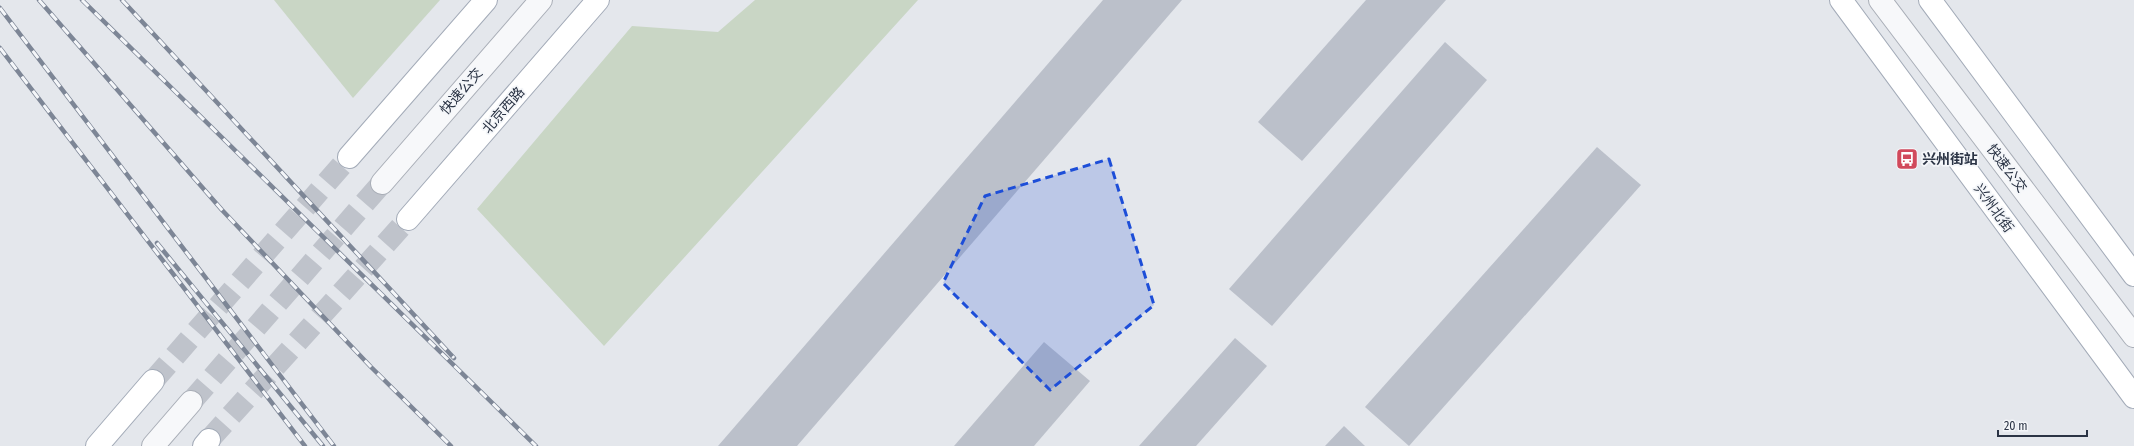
<svg xmlns="http://www.w3.org/2000/svg" width="2134" height="446" viewBox="0 0 2134 446" font-family="'Fira Sans Condensed','Noto Sans SC',sans-serif">
<style>
.green{fill:#c9d6c5}
.building{fill:#bbc0ca}
.lines{fill:none;stroke-linecap:round;stroke-linejoin:round}
.minor-tunnel{stroke:#bfc3cb;stroke-width:22;stroke-dasharray:22 11;stroke-linecap:butt}
.major-tunnel{stroke:#bfc3cb;stroke-width:22;stroke-dasharray:22 11;stroke-linecap:butt}
.minor-casing{stroke:#a9aeb7;stroke-width:24}
.major-casing{stroke:#a3abb8;stroke-width:24}
.minor{stroke:#f7f8fa;stroke-width:22}
.major{stroke:#fff;stroke-width:22}
.rail-casing{stroke:#7d8696;stroke-width:4.5}
.rail{stroke:#f4f6f9;stroke-width:3;stroke-dasharray:9;stroke-linecap:butt}
.marked{fill:#1d4ed8;fill-opacity:0.2;stroke:#1d4ed8;stroke-width:3;stroke-dasharray:8 5;stroke-linejoin:round}
.labels{text-anchor:middle;stroke-width:3.5;stroke-linejoin:round;paint-order:stroke}
.street-label{font-size:14px;fill:#2b3445;stroke:#f4f6f9}
.poi-label{font-size:14px;font-weight:bold;fill:#2b3445;stroke:#f4f6f9;text-anchor:start}
</style>
<rect width="100%" height="100%" fill="#e4e7ec"/>
<g class="green">
<path d="M274,0h166l-87,98z"/>
<path d="M755,0h163l-314,346 -127,-137 155,-183 86,6z"/>
</g>
<g class="building">
<path d="M1103,0h79l-385,446h-79z"/>
<path d="M1366,0h80l-144,161 -44,-39z"/>
<path d="M1445,42l42,38 -215,246 -43,-37z"/>
<path d="M1597,147l44,38 -232,261 -44,-39z"/>
<path d="M1235,338l32,28 -71,80h-57z"/>
<path d="M1044,342l46,39 -56,65h-80z"/>
<path d="M1344,426l21,20h-40z"/>
</g>
<g class="lines">
<path class="minor-tunnel" d="M191,402l191,-219"/>
<g class="major-tunnel">
<path d="M153,381l196,-224"/>
<path d="M209,440l199,-221"/>
</g>
<g class="minor-casing">
<g id="minor">
<path d="M1880,0l254,336"/>
<path d="M382,183l159,-183"/>
<path d="M153,446l38,-44"/>
</g>
</g>
<g class="major-casing">
<g id="major">
<path d="M1841,0l293,397"/>
<path d="M1930,0l204,275"/>
<path d="M349,157l137,-157"/>
<path d="M408,219l190,-219"/>
<path d="M97,446l56,-65"/>
<path d="M204,446l5,-6"/>
</g>
</g>
<use href="#minor" class="minor"/>
<use href="#major" class="major"/>
<g class="rail-casing">
<g id="rail">
<path d="M39,0l183,210 149,157 80,79"/>
<path d="M82,0l454,446"/>
<path d="M122,0l332,358"/>
<path d="M0,8l334,438"/>
<path d="M0,48l305,398"/>
<path d="M157,243l166,203"/>
</g>
</g>
<use href="#rail" class="rail"/>
</g>
<path class="marked" d="M1109,159l45,146 -104,85 -107,-107 42,-87z"/>
<defs>
<g id="bus-square" transform="scale(1.15)"><rect x="-9" y="-9" width="18" height="18" rx="4" fill="#d1495b" stroke="#f4f6f9"/><path d="M-5-6H5V4H4V6H2V4H-2V6H-4V4H-5ZM-3.5-4V0h7V-4ZM-3.5 1.2v1.5H-2V1.2ZM2 1.2v1.5H3.5V1.2Z" fill="#fff"/></g>
</defs>
<g fill-rule="evenodd">
<use href="#bus-square" x="1907" y="159"/>
</g>
<g class="labels">
<g class="street-label">
<text transform="translate(461 91) rotate(-49)" y="5">快速公交</text>
<text transform="translate(503 110) rotate(-49)" y="5">北京西路</text>
<text transform="translate(2007 168) rotate(53)" y="5">快速公交</text>
<text transform="translate(1994 208) rotate(54)" y="5">兴州北街</text>
</g>
<g class="poi-label">
<text x="1922" y="164">兴州街站</text>
</g>
</g>
<path d="M1998 430v6h89v-6" fill="none" stroke="#2b3445" stroke-width="2"/>
<text x="2004" y="430" font-size="12" fill="#2b3445" stroke="#f4f6f9" stroke-width="3" paint-order="stroke">20 m</text>
</svg>
